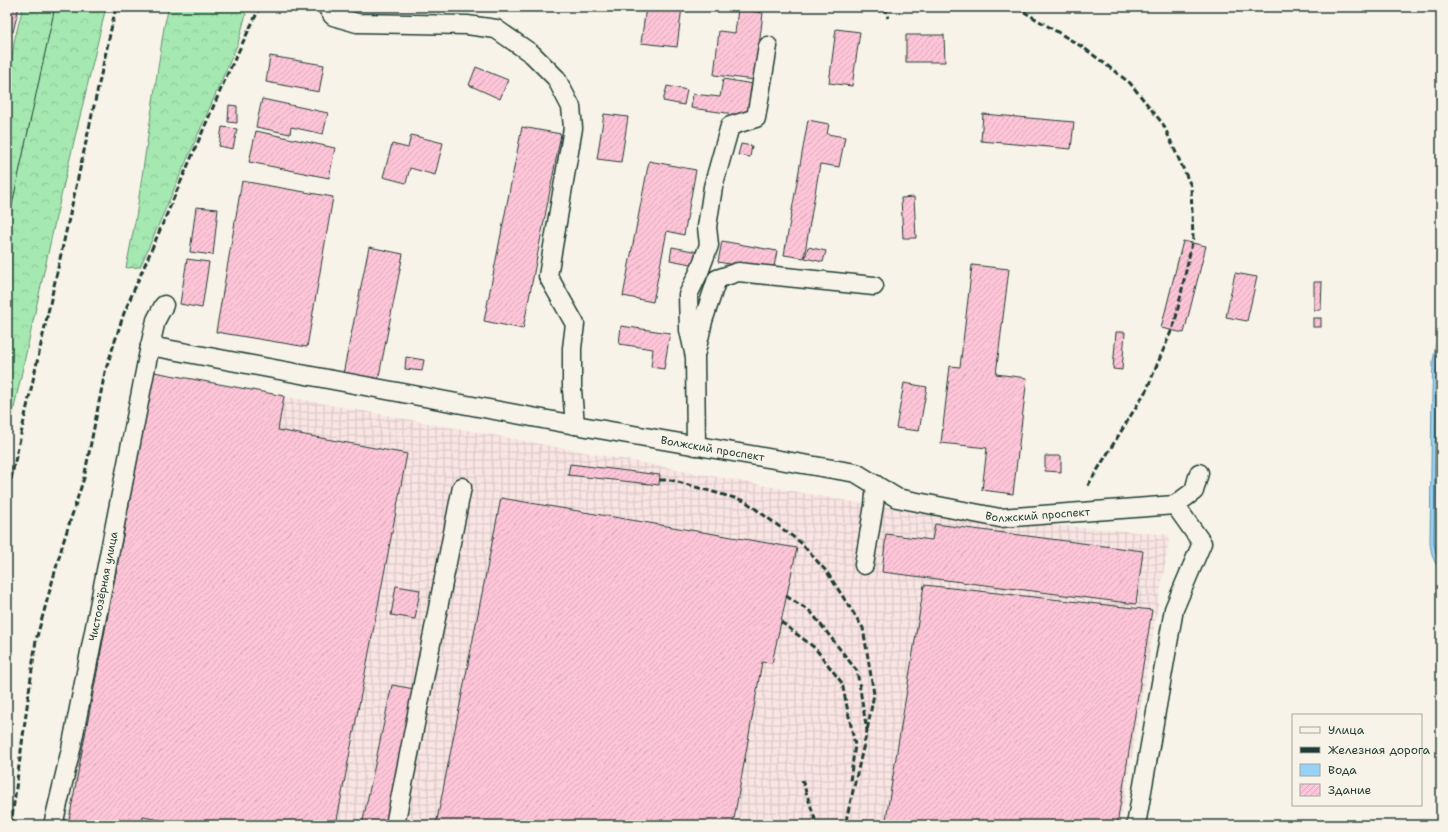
<svg xmlns="http://www.w3.org/2000/svg" width="1448" height="832" viewBox="0 0 1448 832" font-family="'Shantell Sans',sans-serif">
<style>
.industrial{fill:url(#industrial-grid)}
.forest{fill:url(#forest-crowns);stroke:#629272}
.water{fill:#97d1f7;stroke:#6796a9}
.lines{fill:none;stroke-linecap:round;stroke-linejoin:round}
.shore{stroke:#4f7882;stroke-width:1}
.building{fill:url(#building-hatch);stroke:#1f3d34}
.minor-casing{stroke:#1f3d34;stroke-width:21}
.path{stroke:#1f3d34;stroke-width:2;stroke-dasharray:3 3;stroke-linecap:butt}
.minor{stroke:#f7f3e8;stroke-width:18}
.tram{stroke:#1f3d34;stroke-width:1}
.rail{stroke:#1f3d34;stroke-width:3;stroke-dasharray:6 3;stroke-linecap:butt}
.labels{text-anchor:middle;stroke-width:3.5;stroke-linejoin:round;paint-order:stroke}
.street-label{font-size:11px;fill:#1f3d34;stroke:#f7f3e8}
</style>
<defs>
<pattern id="industrial-grid" width="8" height="8" patternUnits="userSpaceOnUse"><rect width="8" height="8" fill="#f9e5e3"/><path d="M0 4h8M4 0v8" fill="none" stroke="#d5c5c3"/></pattern>
<pattern id="forest-crowns" width="20" height="18" patternUnits="userSpaceOnUse"><rect width="20" height="18" fill="#a6e8b1"/><path d="M2 6a3 3 0 1 1 6 0M12 15a3 3 0 1 1 6 0" fill="none" stroke="#8ec899"/></pattern>
<pattern id="building-hatch" width="6" height="6" patternUnits="userSpaceOnUse"><rect width="6" height="6" fill="#fec5d8"/><path d="M-1 1l2-2M0 6l6-6M5 7l2-2" fill="none" stroke="#d9aaba"/></pattern>
</defs>
<rect width="100%" height="100%" fill="#f7f3e8"/>
<filter id="ink" filterUnits="userSpaceOnUse"><feTurbulence type="fractalNoise" baseFrequency=".025" numOctaves="2"/><feDisplacementMap in="SourceGraphic" scale="8" xChannelSelector="R" yChannelSelector="G"/><feConvolveMatrix kernelMatrix="1 2 1 2 8 2 1 2 1" color-interpolation-filters="sRGB"/></filter>
<g filter="url(#ink)">
<path class="industrial" d="M154,372l682,127 100,16 234,20 -50,290h-1054z"/>
<g class="forest">
<path d="M23,7h83l-50,210 -49,223v-336l7,-62z"/>
<path d="M169,7h67l10,7 -8,29 -98,224 -14,1 10,-51 28,-190z"/>
</g>
<path class="water" d="M1441,308v262c-8,-7 -10,-18 -11,-28l2,-150 1,-30z"/>
<g class="lines">
<g class="shore">
<path d="M1441,334l-4,28 -1,30 -2,150 2,11 5,12"/>
<path d="M1441,385l-2,156 2,12"/>
</g>
</g>
<g class="building">
<path d="M7,7h12l-6,25 -6,-2z"/>
<path d="M646,7h36l-5,40 -36,-4z"/>
<path d="M738,9l25,4 -8,67 -41,-5 5,-44 16,2z"/>
<path d="M836,29l24,3 -8,54 -23,-3z"/>
<path d="M906,35h38l1,27h-39z"/>
<path d="M270,56l54,9 -5,27 -53,-10z"/>
<path d="M476,67l32,13 -8,19 -31,-14z"/>
<path d="M723,79l30,5 -5,32 -57,-8 2,-14 27,3z"/>
<path d="M667,86l20,4 -3,15 -21,-4z"/>
<path d="M262,99l66,14 -5,21 -32,-7 -1,7 -34,-7z"/>
<path d="M229,105l8,1v17l-9,-1z"/>
<path d="M604,114l24,3 -7,45 -24,-3z"/>
<path d="M983,114l91,8 -3,27 -90,-8z"/>
<path d="M808,120l21,4 -2,10 18,3 -6,30 -19,-3 -16,94 -20,-3z"/>
<path d="M222,127l15,2 -4,20 -14,-3z"/>
<path d="M522,127l39,7 -38,195 -39,-8z"/>
<path d="M256,131l79,17 -6,30 -80,-16z"/>
<path d="M411,135l32,8 -8,32 -25,-7 -4,15 -23,-6 9,-33 16,4z"/>
<path d="M741,144l11,2 -2,11 -12,-2z"/>
<path d="M649,161l47,9 -12,65 -17,-4 -14,71 -30,-6z"/>
<path d="M242,181l91,16 -26,150 -91,-15z"/>
<path d="M914,197l2,41h-13l-2,-40z"/>
<path d="M196,207l22,2 -5,46 -23,-3z"/>
<path d="M722,241l55,10 -4,21 -55,-10z"/>
<path d="M1183,241l23,5 -22,87 -23,-5z"/>
<path d="M369,247l34,7 -25,127 -35,-7z"/>
<path d="M672,247l26,5 -2,13 -26,-5z"/>
<path d="M808,247l18,4 -3,11 -18,-4z"/>
<path d="M187,259l22,3 -7,46 -22,-4z"/>
<path d="M972,265l37,4 -13,105 31,4 -14,116 -31,-4 5,-42 -46,-5 9,-77 10,1z"/>
<path d="M1235,273l22,4 -10,44 -21,-4z"/>
<path d="M1314,282h8l-1,28h-7z"/>
<rect x="1313" y="318" width="8" height="9"/>
<path d="M621,326l49,7 -6,36 -13,-2 2,-18 -34,-5z"/>
<path d="M1116,332h9l-3,38 -9,-1z"/>
<path d="M406,357l18,3 -2,11 -17,-2z"/>
<path d="M154,372l130,24 -6,34 129,24 -71,371h-149l-44,-8 -1,8h-74z"/>
<path d="M904,383l23,4 -8,44 -23,-3z"/>
<path d="M1045,456h16v16l-16,-1z"/>
<path d="M570,464l90,11 -1,10 -91,-10z"/>
<path d="M501,498l296,50 -25,115 -10,-1 -29,163h-297z"/>
<path d="M935,524l208,27 -7,53 -254,-32 4,-38 46,6z"/>
<path d="M924,585l228,25 -35,215h-232z"/>
<path d="M396,586l24,4 -5,29 -24,-4z"/>
<path d="M392,685l28,5 -29,135h-29z"/>
</g>
<g class="lines">
<g class="minor-casing">
<g id="minor">
<path d="M327,7l6,9 24,7 110,2 29,4 36,25 24,24 15,29 2,21 -25,148 27,48 -3,24v42l3,35"/>
<path id="s1" d="M150,346l425,79 281,48 41,25 103,20 175,-13 27,38 -28,66 -38,216"/>
<path d="M696,352l7,-31 14,-42 21,-7 136,14"/>
<path d="M696,446l-1,-89 -6,-27 -1,-35 11,-23 10,-27 -2,-18 6,-40 17,-61 26,-8 12,-72"/>
<path d="M1175,505l19,-14 5,-18"/>
<path d="M864,565l10,-60 2,-20"/>
<path id="s2" d="M53,825l18,-76 79,-403 6,-26 8,-15"/>
<path d="M395,825l67,-338"/>
</g>
</g>
<path class="path" d="M303,7l11,3"/>
<use href="#minor" class="minor"/>
<path class="tram" d="M7,228l48,-221"/>
<g class="rail">
<path d="M885,7l3,11"/>
<path d="M1016,7l68,41 46,35 33,41 28,62 2,52 -18,84 -28,67 -60,98"/>
<path d="M660,480h11l74,21 55,41 27,30 36,56 11,66 -7,37"/>
<path d="M7,497l109,-490"/>
<path d="M786,596l25,16 46,59 10,60 -22,94"/>
<path d="M781,622l34,26 27,35 13,62 -5,36"/>
<path d="M802,780l15,45"/>
<path d="M11,825l25,-185 27,-97 21,-65 21,-106 19,-59 103,-238 33,-68"/>
<path d="M162,825l1,-1"/>
</g>
</g>
</g>
<g class="labels">
<g class="street-label">
<text dy="4" stroke="none"><textPath href="#s1" startOffset="572">Волжский проспект</textPath></text>
<text dy="4" stroke="none"><textPath href="#s1" startOffset="908">Волжский проспект</textPath></text>
<text dy="4" stroke="none"><textPath href="#s2" startOffset="244">Чистоозёрная улица</textPath></text>
</g>
</g>
<rect width="1448" height="832" fill="none" stroke="#f7f3e8" stroke-width="24"/>
<rect x="12" y="12" width="1424" height="808" fill="none" stroke="#1f3d34" stroke-width="1.5" filter="url(#ink)"/>
<rect x="1292" y="714" width="130" height="92" fill="#f7f3e8" stroke="#a1aaa0"/>
<rect x="1300" y="727" width="20" height="6" fill="#f7f3e8" stroke="#a1aaa0"/>
<text x="1328" y="734" font-size="12" fill="#1f3d34">Улица</text>
<rect x="1300" y="747" width="20" height="6" fill="#1f3d34" stroke="#a1aaa0"/>
<text x="1328" y="754" font-size="12" fill="#1f3d34">Железная дорога</text>
<rect x="1300" y="764" width="20" height="12" fill="#97d1f7" stroke="#a1aaa0"/>
<text x="1328" y="774" font-size="12" fill="#1f3d34">Вода</text>
<rect x="1300" y="784" width="20" height="12" fill="url(#building-hatch)" stroke="#a1aaa0"/>
<text x="1328" y="794" font-size="12" fill="#1f3d34">Здание</text>
</svg>
